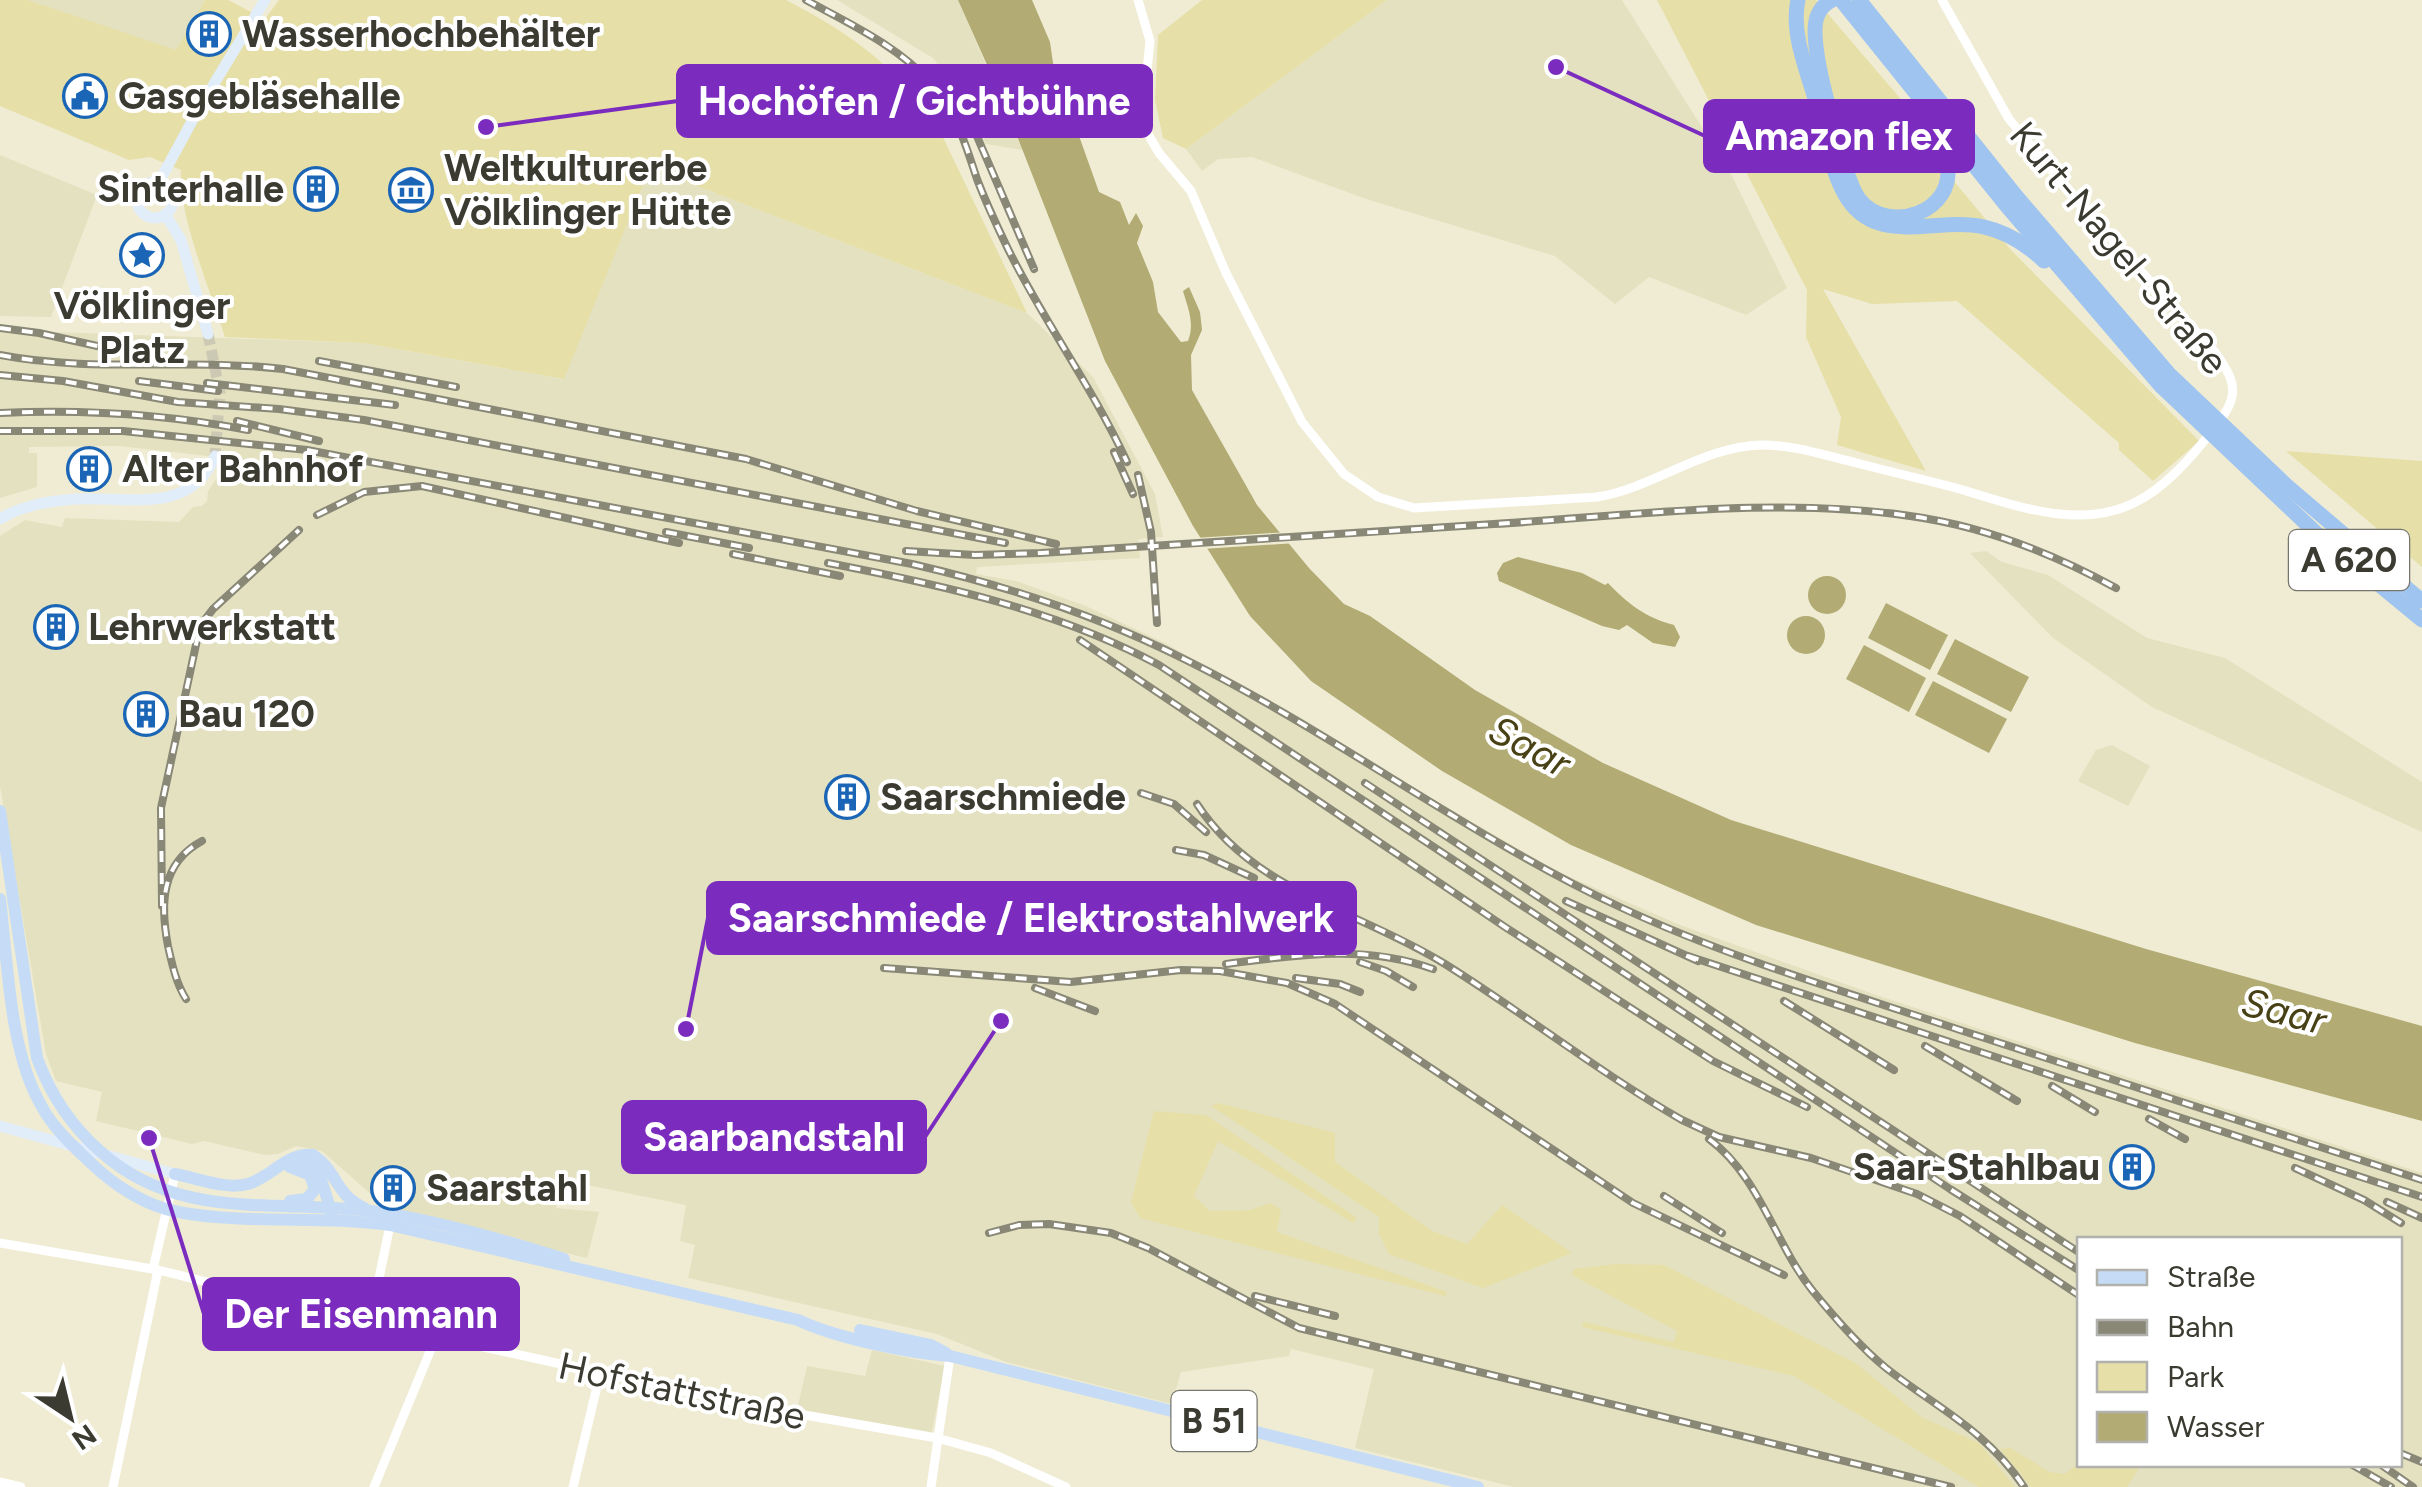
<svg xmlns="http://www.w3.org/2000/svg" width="2422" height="1487" viewBox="0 0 2422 1487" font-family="Figtree,sans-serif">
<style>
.built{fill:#e4e1c0;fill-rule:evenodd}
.green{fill:#e6dfa7}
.water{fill:#b2ab74}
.pier{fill:#efecd3}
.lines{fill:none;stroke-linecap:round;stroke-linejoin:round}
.secondary-tunnel{stroke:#cbc9b3;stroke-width:11;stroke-dasharray:11 5.5;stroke-linecap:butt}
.street{stroke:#fff;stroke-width:9}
.secondary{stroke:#e2edfa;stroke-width:11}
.primary{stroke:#c6dcf6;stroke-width:12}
.highway{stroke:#a0c4f0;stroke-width:15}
.rail-casing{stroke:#898776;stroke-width:8}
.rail{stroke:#fff;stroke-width:4;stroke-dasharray:11;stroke-linecap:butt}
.labels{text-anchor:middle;stroke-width:8;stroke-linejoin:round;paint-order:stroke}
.shield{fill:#fff;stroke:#76766f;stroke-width:2.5}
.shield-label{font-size:35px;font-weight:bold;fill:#3c3b31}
.poi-label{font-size:38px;font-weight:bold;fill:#3c3b31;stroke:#fff;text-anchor:start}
.street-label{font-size:38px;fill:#3c3b31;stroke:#fff}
.water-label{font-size:40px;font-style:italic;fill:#474115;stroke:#fff}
.leader{fill:none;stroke:#7b2cbf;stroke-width:4}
.callout-dot{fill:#7b2cbf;stroke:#fff;stroke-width:4}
.callout{fill:#7b2cbf;stroke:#7b2cbf;stroke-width:4}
.callout-label{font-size:40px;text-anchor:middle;font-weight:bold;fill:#fff}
</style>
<rect width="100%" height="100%" fill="#efecd3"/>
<g class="built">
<path d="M28,0h177l-29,51z"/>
<path d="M837,0h121l65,150 -37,-6 -24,-47 -29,-39z"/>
<path d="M1387,0h235l108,172 57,116 -41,27 -97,-38 -34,27 -60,-48 -189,-57 -114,-42 -34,2 -16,12 -16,-22z"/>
<path d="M0,155l97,40 -46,122 -51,-1z"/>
<path d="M650,168l377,145 66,64 62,117 8,43 -25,2 2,19 -163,9 -1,7 40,7 70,25 81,38 389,227 124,54 196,70 546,178v314h-908l-159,-39 19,-79 -83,-20 -2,7 -108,16 -9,32 -166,-42 -69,-28 -249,-56 7,-33 -15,-4 6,-36 -124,-25 -6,28 43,4 -12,46 -197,-47 -68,-60 -26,-5 -18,8 -13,1 -61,-14 -12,3 -96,-23 6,-29 -46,-11 -10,-27 -46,-268v-250l25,-16 37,7 3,-9 114,4 14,-15 9,-1 5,-5 1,-10 14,-21 3,-12 -106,-12 -90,1v6h8v34l-37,11v-168l364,13 199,36zM2080,1240h320v224h-320z"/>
<path d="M1986,551l16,11 46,13 99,63 78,20 197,124v50l-270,-125 -99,-69 -83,-85z"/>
<path d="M2112,745l38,21 -22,40 -50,-25 18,-31z"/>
<path d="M872,1350l73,16 -14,70 -134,-26 10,-44 58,10z"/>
</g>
<g class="green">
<path d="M0,0h28l148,50 29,-50h23l37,19 14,-19h507c69,36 108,65 153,129l88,184 -377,-145 -86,211 -200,-36 -139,-6c-15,-48 -47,-122 -44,-167l-31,-13 -21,3 -129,-54z"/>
<path d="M1202,0h185l-201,149 -23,-11 -8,-38 3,-65z"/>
<path d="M1657,0h159l89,104 33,58 73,88 188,191 -46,40 -34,-31v-7l-162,-142 -85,3 -49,-15 103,182 -89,-26 4,-28 -35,-80 1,-47z"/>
<path d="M2286,451l136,10v106z"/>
<path d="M1218,1103l117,30v29l97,69 35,13 35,-39 70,48 -89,35 -94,-34 -10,-20v-17l-168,-111z"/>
<path d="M1154,1111l52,4 151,103 -4,5 -135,-82 -24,55 16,15 40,-1 20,-7 11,6 -4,23 170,60 -2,4 -305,-78 -9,-16z"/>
<path d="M1617,1264l47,1 193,99 64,53 58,26 36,44h-36l-185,-111 -212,-49 1,-5 91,20 3,-11 -105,-56 2,-6z"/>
<path d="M2011,1448l38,24 16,2 14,-11 62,2 -14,22h-96l-31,-38z"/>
</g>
<g class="water">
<path d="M958,0h74l18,42 3,21 46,129 21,10 9,23 7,-12 7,13 -6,17 16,39 5,30 23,30 7,-1c7,-17 0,-33 -5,-50l6,-4 11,25 2,18 -11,25 1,35 65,115 52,63 35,36 26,12 105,74 128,73 128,57 415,129 276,77v95l-287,-78 -379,-118 -185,-80 -129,-74 -131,-90 -61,-65 -57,-90 -88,-165 -100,-256z"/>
<path d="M1518,557l64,16 23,12 3,-2c19,20 38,35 66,42l6,12 -5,10 -22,-4 -26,-18 -8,5 -17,-4 -103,-45 -2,-8 6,-10z"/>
<circle cx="1827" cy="595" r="19"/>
<path d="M1886,603l62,32 -18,35 -62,-32z"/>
<circle cx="1806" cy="635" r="19"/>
<path d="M1955,639l74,38 -18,35 -74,-38z"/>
<path d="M1864,645l62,33 -17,34 -63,-33z"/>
<path d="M1933,681l74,38 -18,34 -74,-38z"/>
</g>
<path class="pier" d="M1288,532l8,11 -94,6 -7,-11z"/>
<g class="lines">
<path class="secondary-tunnel" d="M208,334l12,59 -5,63"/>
<g class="street">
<path d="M1138,0l12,41 -6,59 4,34 11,19 32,38 35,82 76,149 42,52 34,23 36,11 183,-11c57,-9 108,-52 166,-52 31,0 60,10 90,17 34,9 69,17 103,26 56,16 121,43 178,15 31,-15 57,-45 78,-72 26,-33 28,-44 3,-79l-133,-145 -73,-88 -67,-119"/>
<path d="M0,1243l158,27 212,52 377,83 190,33 54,15 75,34"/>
<path d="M153,1269l22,-95"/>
<path d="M370,1322l20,-97"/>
<path d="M0,1482l21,5"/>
<path d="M113,1487l45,-217"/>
<path d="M374,1487l62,-150"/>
<path d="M573,1487l27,-113"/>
<path d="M931,1487l19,-131"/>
</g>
<g class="secondary">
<path d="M159,182l39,-72 67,-110"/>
<circle cx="155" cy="200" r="18"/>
<path d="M165,214l16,26 27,94"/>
<path d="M0,519c23,-14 49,-18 76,-20 50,-3 115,17 139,-43"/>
<path d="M0,1126l175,48"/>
</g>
<g class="primary">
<path d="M0,811l37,247c14,38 34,68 64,94 79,70 173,47 270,59 59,8 136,30 193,48"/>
<path d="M0,899c8,65 9,152 42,208 12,22 32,40 50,57 23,22 54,42 86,48 70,13 142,3 212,13l408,95c38,18 110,33 152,36l528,131"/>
<path d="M290,1167l20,8 5,14 -8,10 -17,2"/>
<path d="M291,1167l18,-3 11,12 12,38"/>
<path d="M175,1174c22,4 50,16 73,10 24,-7 39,-32 65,-29 24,15 22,40 51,53"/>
<path d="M860,1330l71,15 15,8"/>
</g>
<g class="highway">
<path d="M1798,0c-8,35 12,78 21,112 7,27 12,57 25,81 30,56 91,23 140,34 23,5 43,18 60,34"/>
<path d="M1832,0c-7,4 -12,8 -15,17 -10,28 21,121 29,153 4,10 7,21 13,29 29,37 98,13 88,-36 -2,-15 -12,-30 -20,-43"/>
<path d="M1841,0l165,205 155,181 154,146 107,88"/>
<path d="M1859,0l157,196 153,178 118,112 135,115"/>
</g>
<g class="rail-casing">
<g id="rail">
<path d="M806,0c44,24 92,46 126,84 24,27 34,62 45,95 9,24 20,47 31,70 36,73 85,139 119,213"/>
<path d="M973,127l61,142"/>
<path d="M0,328l39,5 103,23"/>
<path d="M0,355c94,18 189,3 283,14l463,90 171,52 139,33"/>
<path d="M319,361l137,26"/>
<path d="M0,375l63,6 115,21 101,7 85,11 641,123"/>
<path d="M139,381l79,10"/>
<path d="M207,383l188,22"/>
<path d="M0,413c84,-4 165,1 248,17"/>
<path d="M237,421l82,20"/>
<path d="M0,431h123l184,19 605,114c95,22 185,51 272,95 150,74 284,177 436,248 109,51 226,85 340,123 154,50 308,100 462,150"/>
<path d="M1114,452l19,42"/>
<path d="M1138,475l13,57 6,91"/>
<path d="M317,515l47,-23 58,-6 257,57"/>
<path d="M666,532l83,16"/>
<path d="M906,551l69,4 66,-2c151,-9 302,-19 453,-29 134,-8 284,-28 416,-8 73,10 142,37 206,72"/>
<path d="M733,554l107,22"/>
<path d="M828,563c114,22 228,47 331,102l791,524 130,82"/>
<path d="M1080,640l425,287 208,134 94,46"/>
<path d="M1365,783l715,470"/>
<path d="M1141,793l33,11 32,28"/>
<path d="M1197,804c57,88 163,107 248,160 80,50 155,109 237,156l37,17 92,21 106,36 43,22 120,80"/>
<path d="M1176,850l28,5 50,23"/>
<path d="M1566,901l132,60"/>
<path d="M162,906l-1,-98 39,-182 13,-17 86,-79"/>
<path d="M1688,956l734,241"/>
<path d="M1360,962l26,9 27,16"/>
<path d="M1226,964c71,-9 139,-20 207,5"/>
<path d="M884,968l187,14 110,-12 39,1 67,12 48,21 298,199 151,72"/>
<path d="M1296,978l44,6 20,8"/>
<path d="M1035,988l60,23"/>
<path d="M186,999c-10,-16 -14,-35 -18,-53 -8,-42 -7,-83 34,-105"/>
<path d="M1784,1001l110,69"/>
<path d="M1925,1046l92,55"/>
<path d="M2052,1086l43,26"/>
<path d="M2149,1119l36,20"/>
<path d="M1709,1139c51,38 65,103 103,151 22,27 47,56 74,78 51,40 100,62 138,119"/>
<path d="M2295,1168l69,32 37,23"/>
<path d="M1664,1196l58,37"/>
<path d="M2387,1202l35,16"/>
<path d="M989,1233l30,-8 30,-1 62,9 37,15 151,80 652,159"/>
<path d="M1255,1296l80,20"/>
<path d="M2400,1453l22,9"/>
<path d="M2351,1464l40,23"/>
<path d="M2380,1464l33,23"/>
</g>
</g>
<use href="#rail" class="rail"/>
</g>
<defs>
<g id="building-ring" transform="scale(2.25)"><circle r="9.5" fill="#fff" stroke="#1a65b5" stroke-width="1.5"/><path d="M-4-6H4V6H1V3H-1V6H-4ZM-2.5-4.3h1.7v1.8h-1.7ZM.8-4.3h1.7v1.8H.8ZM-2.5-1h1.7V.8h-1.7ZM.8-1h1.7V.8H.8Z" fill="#1a65b5"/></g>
<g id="civic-ring" transform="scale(2.25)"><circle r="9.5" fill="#fff" stroke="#1a65b5" stroke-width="1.5"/><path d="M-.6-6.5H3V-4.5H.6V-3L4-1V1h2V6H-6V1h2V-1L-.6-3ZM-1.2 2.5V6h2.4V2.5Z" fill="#1a65b5"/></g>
<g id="museum-ring" transform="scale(2.25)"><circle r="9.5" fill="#fff" stroke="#1a65b5" stroke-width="1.5"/><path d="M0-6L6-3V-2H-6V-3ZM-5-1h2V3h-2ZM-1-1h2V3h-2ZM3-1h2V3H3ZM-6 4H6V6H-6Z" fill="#1a65b5"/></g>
<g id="sight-ring" transform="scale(2.25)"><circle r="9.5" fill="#fff" stroke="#1a65b5" stroke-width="1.5"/><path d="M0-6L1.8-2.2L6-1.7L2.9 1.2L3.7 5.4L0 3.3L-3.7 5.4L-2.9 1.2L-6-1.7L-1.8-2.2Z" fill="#1a65b5"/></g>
</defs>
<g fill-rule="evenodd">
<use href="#building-ring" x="209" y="34"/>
<use href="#civic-ring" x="85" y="96"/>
<use href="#building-ring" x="316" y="189"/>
<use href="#museum-ring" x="411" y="190"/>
<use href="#sight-ring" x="142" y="255"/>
<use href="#building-ring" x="89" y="469"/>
<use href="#building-ring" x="56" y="627"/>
<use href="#building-ring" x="146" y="714"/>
<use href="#building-ring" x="847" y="797"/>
<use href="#building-ring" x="2132" y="1167"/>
<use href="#building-ring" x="393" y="1188"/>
</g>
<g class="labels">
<g class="shield">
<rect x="2289" y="530" width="120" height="60" rx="8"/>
<rect x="1171.5" y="1391" width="85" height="60" rx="8"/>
</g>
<g class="shield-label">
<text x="2349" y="572">A 620</text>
<text x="1214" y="1433">B 51</text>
</g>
<g class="poi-label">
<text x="242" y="47">Wasserhochbehälter</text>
<text x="118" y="109">Gasgebläsehalle</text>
<text x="444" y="181">Weltkulturerbe<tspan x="444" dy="44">Völklinger Hütte</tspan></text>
<text x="284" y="202" text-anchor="end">Sinterhalle</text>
<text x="142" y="319" text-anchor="middle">Völklinger<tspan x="142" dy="44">Platz</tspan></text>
<text x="122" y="482">Alter Bahnhof</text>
<text x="88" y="640">Lehrwerkstatt</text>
<text x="178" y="727">Bau 120</text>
<text x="880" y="810">Saarschmiede</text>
<text x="2100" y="1180" text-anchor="end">Saar-Stahlbau</text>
<text x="426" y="1201">Saarstahl</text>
</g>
<g class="street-label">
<text transform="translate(2119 248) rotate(50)" y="13">Kurt-Nagel-Straße</text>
<text transform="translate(682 1391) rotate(12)" y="13">Hofstattstraße</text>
</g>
<g class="water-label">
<text transform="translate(1530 746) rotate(28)" y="14">Saar</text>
<text transform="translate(2284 1011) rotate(14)" y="14">Saar</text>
</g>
</g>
<path class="leader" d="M486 127L678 101M1556 67L1705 136M686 1029L708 918M1001 1021L925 1137M149 1138L204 1314"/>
<g class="callout-dot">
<circle cx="486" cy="127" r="10"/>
<circle cx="1556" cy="67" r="10"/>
<circle cx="686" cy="1029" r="10"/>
<circle cx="1001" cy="1021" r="10"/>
<circle cx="149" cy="1138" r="10"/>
</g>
<g class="callout">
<rect x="678" y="66" width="473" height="70" rx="10"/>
<rect x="1705" y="101" width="268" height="70" rx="10"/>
<rect x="708" y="883" width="647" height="70" rx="10"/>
<rect x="623" y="1102" width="302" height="70" rx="10"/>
<rect x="204" y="1279" width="314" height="70" rx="10"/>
</g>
<g class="callout-label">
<text x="914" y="115">Hochöfen / Gichtbühne</text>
<text x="1839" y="150">Amazon flex</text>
<text x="1031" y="932">Saarschmiede / Elektrostahlwerk</text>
<text x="774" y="1151">Saarbandstahl</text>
<text x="361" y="1328">Der Eisenmann</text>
</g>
<rect x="2077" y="1237" width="325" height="230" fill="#ffffff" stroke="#b1b1ad" stroke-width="2.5"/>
<rect x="2097" y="1270" width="50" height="15" fill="#c6dcf6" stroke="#b1b1ad" stroke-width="2.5"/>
<text x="2167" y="1287" font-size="30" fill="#3c3b31">Straße</text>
<rect x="2097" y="1320" width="50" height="15" fill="#898776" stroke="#b1b1ad" stroke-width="2.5"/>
<text x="2167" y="1337" font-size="30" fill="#3c3b31">Bahn</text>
<rect x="2097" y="1362" width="50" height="30" fill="#e6dfa7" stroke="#b1b1ad" stroke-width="2.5"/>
<text x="2167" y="1387" font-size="30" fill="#3c3b31">Park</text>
<rect x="2097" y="1412" width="50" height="30" fill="#b2ab74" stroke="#b1b1ad" stroke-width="2.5"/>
<text x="2167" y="1437" font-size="30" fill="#3c3b31">Wasser</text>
<g transform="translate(70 1417) rotate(145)" stroke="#ffffff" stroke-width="8" paint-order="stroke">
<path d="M0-8L18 38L0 25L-18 38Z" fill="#3c3b31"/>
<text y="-15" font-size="28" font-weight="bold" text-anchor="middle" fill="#3c3b31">N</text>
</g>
</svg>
